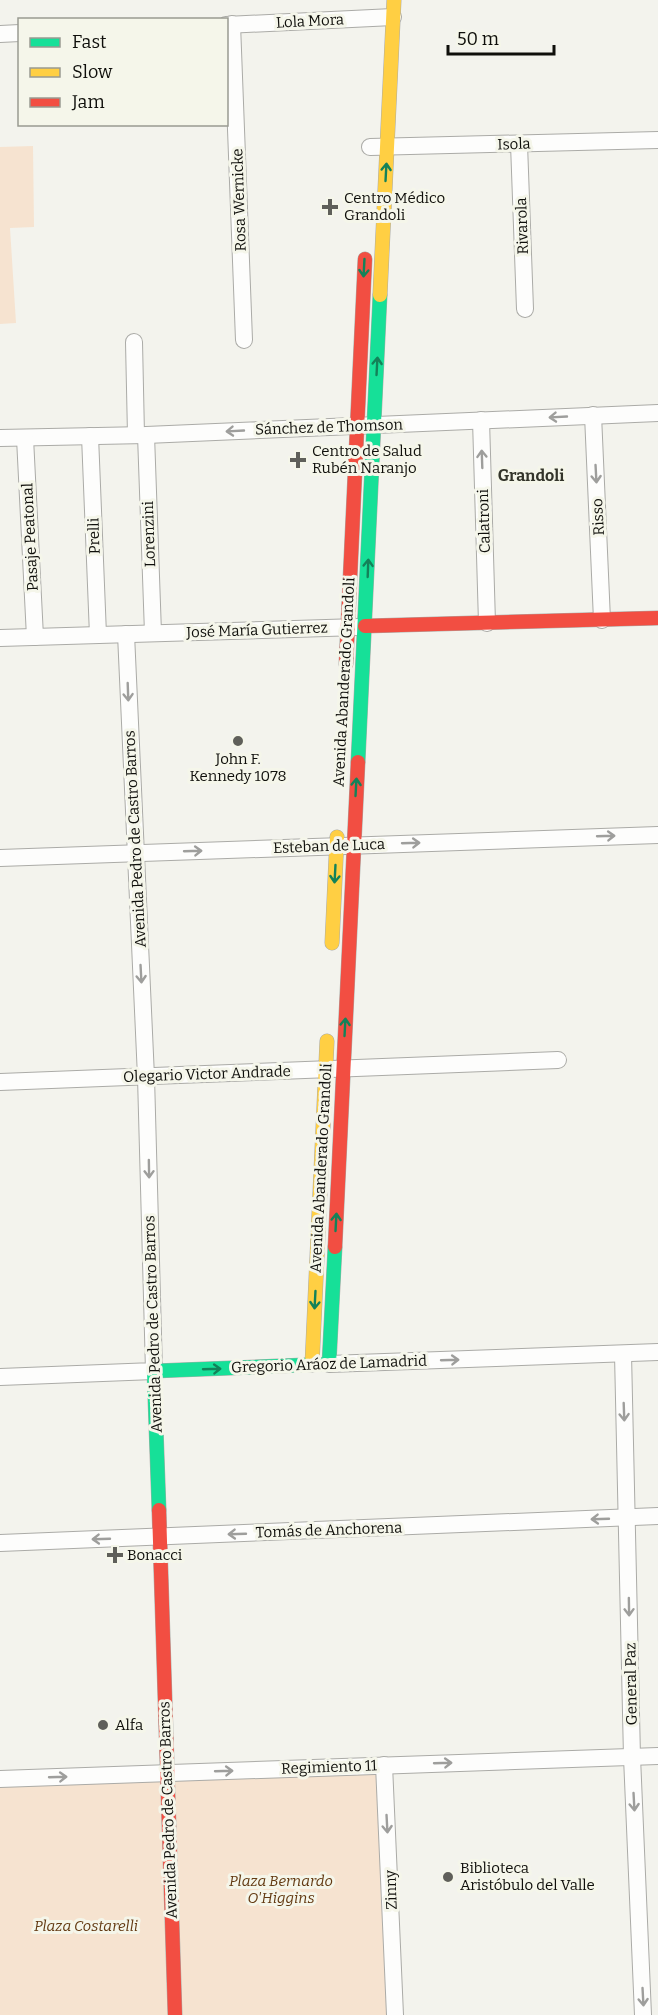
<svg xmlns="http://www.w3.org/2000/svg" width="658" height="2015" viewBox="0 0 658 2015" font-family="Bitter,serif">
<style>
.green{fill:#f6e3d0}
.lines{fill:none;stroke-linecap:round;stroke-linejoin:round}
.street-casing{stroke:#ababa7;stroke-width:18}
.fast-casing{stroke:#ababa7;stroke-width:15}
.slow-casing{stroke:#ababa7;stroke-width:15}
.jam-casing{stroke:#ababa7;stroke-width:15}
.street{stroke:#fdfdfc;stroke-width:16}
.fast{stroke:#16e098;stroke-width:14}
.slow{stroke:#ffcf43;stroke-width:14}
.jam{stroke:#f24e42;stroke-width:14}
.oneway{stroke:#138259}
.oneway2{stroke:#9e9e9c}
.poi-dot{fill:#5f5f5a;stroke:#f5f6ea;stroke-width:2}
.labels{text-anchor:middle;stroke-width:6;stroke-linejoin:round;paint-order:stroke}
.street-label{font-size:15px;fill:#0f0f0b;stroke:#f5f6ea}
.poi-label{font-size:15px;fill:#0f0f0b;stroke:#f5f6ea;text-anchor:start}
.park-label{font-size:15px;font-style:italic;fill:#633a12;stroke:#f5f6ea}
.neighbourhood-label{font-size:16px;font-weight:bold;fill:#33342a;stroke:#f5f6ea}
</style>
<rect width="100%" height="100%" fill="#f3f3ed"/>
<g class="green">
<path d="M33,146l1,81 -24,1 6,95 -16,1v-177z"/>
<path d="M384,1765l11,250h-395v-236z"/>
</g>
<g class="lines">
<g class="street-casing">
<g id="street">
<path d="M232,24l12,316"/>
<path d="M226,25l167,-8"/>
<path d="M0,34l20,-1"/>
<path d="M519,144l6,165"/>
<path d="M370,147l288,-7"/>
<path d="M134,342l2,93"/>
<path d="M593,415l9,205"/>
<path d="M481,420l6,203"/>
<path d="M146,435l7,198"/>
<path d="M90,436l8,199"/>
<path d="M0,438l146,-3 512,-22"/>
<path d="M25,438l10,199"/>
<path d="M0,638l358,-11"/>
<path d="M0,858l658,-23"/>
<path d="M0,1082l558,-22"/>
<path d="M623,1354l9,403 11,258"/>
<path d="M329,1364l329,-12"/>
<path d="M0,1377l154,-6 -8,-294 -20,-443"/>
<path d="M0,1543l658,-27"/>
<path d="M384,1765l11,250"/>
<path d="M0,1779l658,-23"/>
</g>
</g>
<g class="fast-casing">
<g id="fast">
<path d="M358,762l22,-467"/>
<path d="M159,1510l-5,-139 175,-7 6,-117"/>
</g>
</g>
<g class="slow-casing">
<g id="slow">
<path d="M380,295l14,-295"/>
<path d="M332,943l5,-106"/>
<path d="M312,1365l15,-324"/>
</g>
</g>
<g class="jam-casing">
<g id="jam">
<path d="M365,626l293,-8"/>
<path d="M346,664l19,-405"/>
<path d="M335,1247l23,-485"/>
<path d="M159,1510l16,505"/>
</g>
</g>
<use href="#street" class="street"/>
<use href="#fast" class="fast"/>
<use href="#slow" class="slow"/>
<use href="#jam" class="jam"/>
</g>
<defs><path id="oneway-shaft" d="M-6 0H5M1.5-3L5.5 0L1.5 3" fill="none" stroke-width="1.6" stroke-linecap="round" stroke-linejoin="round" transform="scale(1.5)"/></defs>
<g class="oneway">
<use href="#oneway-shaft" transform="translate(386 172) rotate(-87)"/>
<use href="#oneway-shaft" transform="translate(364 268) rotate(93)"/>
<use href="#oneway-shaft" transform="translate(377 366) rotate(-87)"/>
<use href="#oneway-shaft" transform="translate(368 568) rotate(-88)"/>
<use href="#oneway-shaft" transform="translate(356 787) rotate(-87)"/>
<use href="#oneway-shaft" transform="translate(335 874) rotate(93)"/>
<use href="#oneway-shaft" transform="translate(345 1027) rotate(-87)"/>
<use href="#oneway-shaft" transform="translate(336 1222) rotate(-87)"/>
<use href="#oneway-shaft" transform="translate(315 1300) rotate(93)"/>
<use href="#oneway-shaft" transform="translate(212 1369) rotate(-2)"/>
</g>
<g class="oneway2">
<use href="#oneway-shaft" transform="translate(558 417) rotate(177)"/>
<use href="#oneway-shaft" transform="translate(235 431) rotate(177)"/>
<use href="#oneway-shaft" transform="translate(482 459) rotate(-92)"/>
<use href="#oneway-shaft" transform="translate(596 474) rotate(87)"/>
<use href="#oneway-shaft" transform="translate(128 692) rotate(88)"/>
<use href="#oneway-shaft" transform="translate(606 836) rotate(-2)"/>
<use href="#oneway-shaft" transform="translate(411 843) rotate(-2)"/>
<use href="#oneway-shaft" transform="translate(193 851) rotate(-2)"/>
<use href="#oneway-shaft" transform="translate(141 974) rotate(87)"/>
<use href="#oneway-shaft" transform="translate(149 1169) rotate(89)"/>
<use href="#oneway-shaft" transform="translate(450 1360) rotate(-2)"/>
<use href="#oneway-shaft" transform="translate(624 1412) rotate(88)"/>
<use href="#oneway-shaft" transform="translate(600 1519) rotate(178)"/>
<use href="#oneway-shaft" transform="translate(237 1534) rotate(178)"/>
<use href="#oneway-shaft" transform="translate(101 1539) rotate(178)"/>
<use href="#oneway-shaft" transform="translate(629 1607) rotate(89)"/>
<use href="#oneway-shaft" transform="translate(443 1763) rotate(-2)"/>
<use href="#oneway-shaft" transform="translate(224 1771) rotate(-2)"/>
<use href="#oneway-shaft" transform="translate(58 1777) rotate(-2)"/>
<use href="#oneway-shaft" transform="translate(634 1802) rotate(87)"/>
<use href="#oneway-shaft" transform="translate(387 1824) rotate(87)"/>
<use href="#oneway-shaft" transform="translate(643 1997) rotate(87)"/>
</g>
<g class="poi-dot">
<path d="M327 198h6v6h6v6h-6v6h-6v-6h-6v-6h6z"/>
<path d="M295 451h6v6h6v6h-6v6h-6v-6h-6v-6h6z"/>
<circle cx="238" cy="741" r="6"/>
<path d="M112 1546h6v6h6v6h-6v6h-6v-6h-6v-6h6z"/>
<circle cx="103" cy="1725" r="6"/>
<circle cx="448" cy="1877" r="6"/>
</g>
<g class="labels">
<g class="street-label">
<text transform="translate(310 21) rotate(-3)" y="5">Lola Mora</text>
<text transform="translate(514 144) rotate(-2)" y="5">Isola</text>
<text transform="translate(239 200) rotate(-92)" y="5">Rosa Wernicke</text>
<text transform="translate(522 226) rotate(-92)" y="5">Rivarola</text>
<text transform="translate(329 427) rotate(-2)" y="5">Sánchez de Thomson</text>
<text transform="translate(598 517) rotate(-93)" y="5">Risso</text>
<text transform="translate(484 521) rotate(-92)" y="5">Calatroni</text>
<text transform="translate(149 534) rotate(-92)" y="5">Lorenzini</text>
<text transform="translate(94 536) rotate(-92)" y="5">Prelli</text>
<text transform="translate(30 537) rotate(-93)" y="5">Pasaje Peatonal</text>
<text transform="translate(257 630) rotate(-2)" y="5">José María Gutierrez</text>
<text transform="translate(344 682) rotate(-87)" y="5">Avenida Abanderado Grandoli</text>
<text transform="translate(135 839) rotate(-93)" y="5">Avenida Pedro de Castro Barros</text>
<text transform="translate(329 846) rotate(-2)" y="5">Esteban de Luca</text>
<text transform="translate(207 1074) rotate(-2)" y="5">Olegario Victor Andrade</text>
<text transform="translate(321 1168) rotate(-87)" y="5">Avenida Abanderado Grandoli</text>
<text transform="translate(153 1324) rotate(-92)" y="5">Avenida Pedro de Castro Barros</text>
<text transform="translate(329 1364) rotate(-2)" y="5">Gregorio Aráoz de Lamadrid</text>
<text transform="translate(329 1530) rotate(-2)" y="5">Tomás de Anchorena</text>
<text transform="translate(631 1684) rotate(-91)" y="5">General Paz</text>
<text transform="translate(329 1767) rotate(-2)" y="5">Regimiento 11</text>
<text transform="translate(168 1810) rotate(-92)" y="5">Avenida Pedro de Castro Barros</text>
<text transform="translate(391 1890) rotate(-92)" y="5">Zinny</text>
</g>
<g class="poi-label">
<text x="344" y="203">Centro Médico<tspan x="344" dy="17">Grandoli</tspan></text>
<text x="312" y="456">Centro de Salud<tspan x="312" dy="17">Rubén Naranjo</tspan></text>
<text x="238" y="764" text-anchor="middle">John F.<tspan x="238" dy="17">Kennedy 1078</tspan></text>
<text x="127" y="1560">Bonacci</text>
<text x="115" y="1730">Alfa</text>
<text x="460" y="1873">Biblioteca<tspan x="460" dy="17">Aristóbulo del Valle</tspan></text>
</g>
<g class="park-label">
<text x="281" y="1886">Plaza Bernardo<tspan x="281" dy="17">O'Higgins</tspan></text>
<text x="86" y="1931">Plaza Costarelli</text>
</g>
<g class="neighbourhood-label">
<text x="531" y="481">Grandoli</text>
</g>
</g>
<rect x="18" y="18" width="210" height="108" fill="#f5f6ea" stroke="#999a91" stroke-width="1.5"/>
<rect x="30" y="38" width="30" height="9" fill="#16e098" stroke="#999a91" stroke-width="1.5"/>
<text x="72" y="48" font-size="18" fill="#0f0f0b">Fast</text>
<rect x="30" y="68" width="30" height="9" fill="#ffcf43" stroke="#999a91" stroke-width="1.5"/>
<text x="72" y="78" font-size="18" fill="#0f0f0b">Slow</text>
<rect x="30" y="98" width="30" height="9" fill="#f24e42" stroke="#999a91" stroke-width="1.5"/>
<text x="72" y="108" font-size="18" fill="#0f0f0b">Jam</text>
<path d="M448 45v9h106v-9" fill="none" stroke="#0f0f0b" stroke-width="3"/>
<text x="457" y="45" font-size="18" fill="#0f0f0b" stroke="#f5f6ea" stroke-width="4.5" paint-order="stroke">50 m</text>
</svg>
